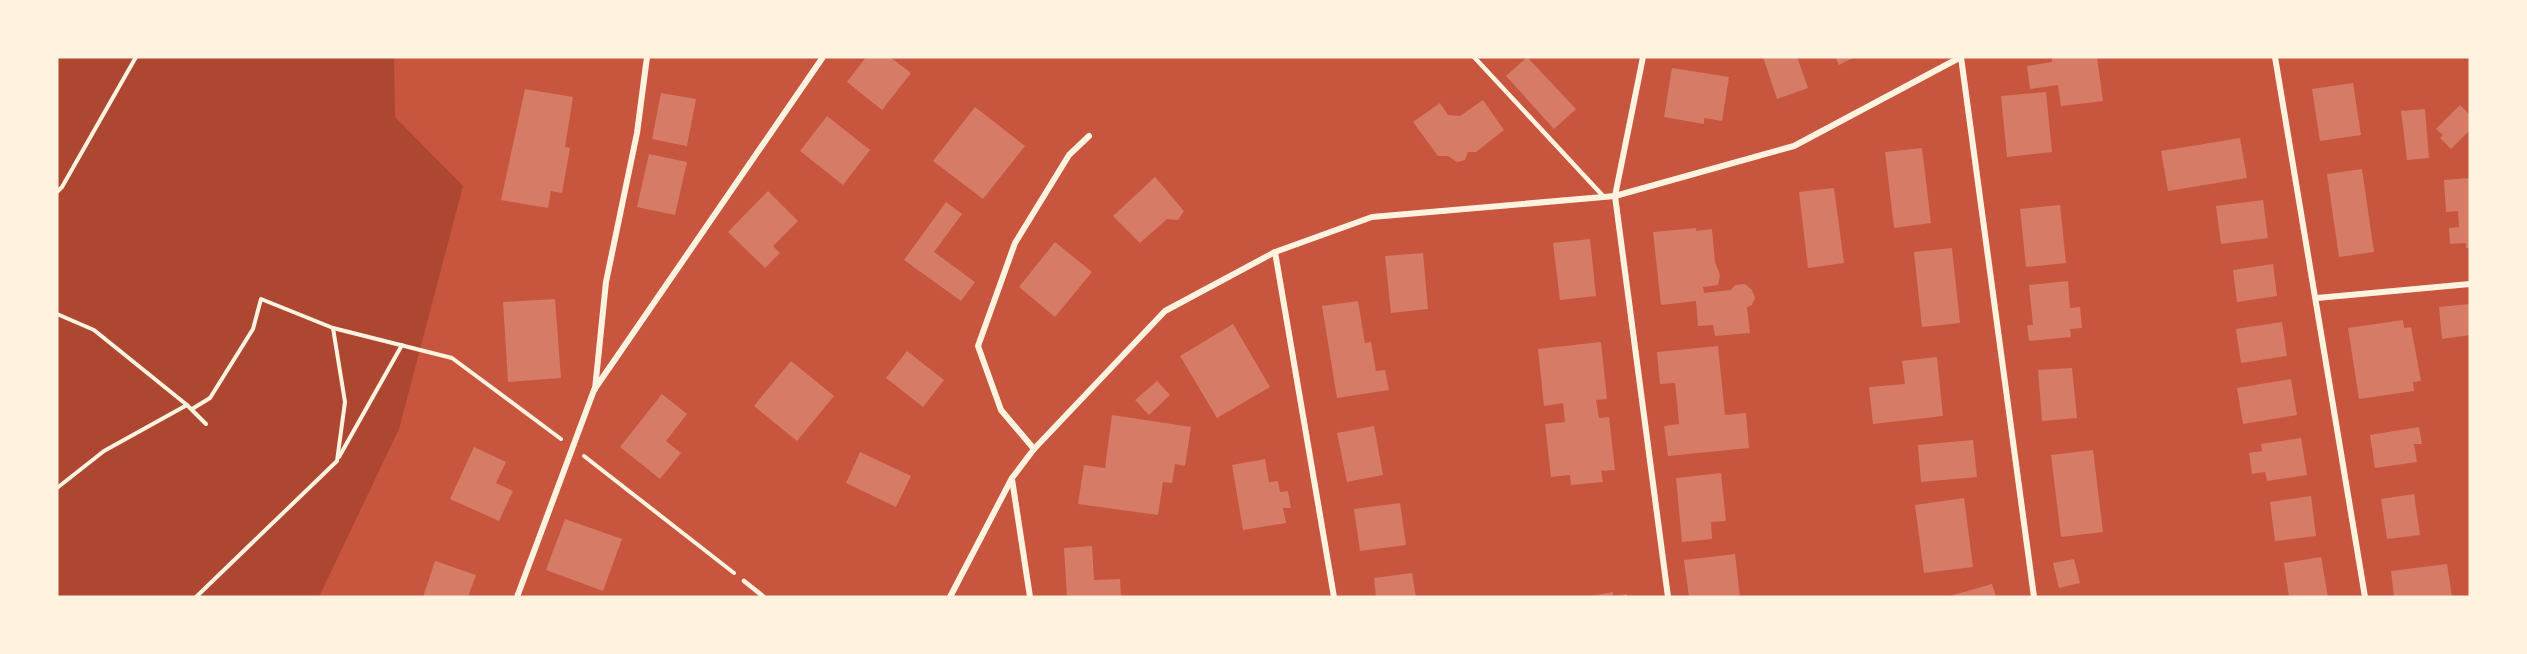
<svg xmlns="http://www.w3.org/2000/svg" width="2527" height="654" viewBox="0 0 2527 654" font-family="Overpass,sans-serif">
<style>
.green{fill:#ae4732}
.building{fill:#d67c66}
.lines{fill:none;stroke-linecap:round;stroke-linejoin:round}
.path{stroke:#fff3e0;stroke-width:4}
.service{stroke:#fff3e0;stroke-width:4.5}
.minor{stroke:#fff3e0;stroke-width:6}
</style>
<rect width="100%" height="100%" fill="#c8553d"/>
<path class="green" d="M57,57h337l1,60 68,69 -64,243 -80,168h-262z"/>
<g class="building">
<path d="M866,57h24l21,16 -29,37 -35,-28z"/>
<path d="M1527,57l49,52 -22,20 -48,-53z"/>
<path d="M1763,57h34l11,31 -31,11z"/>
<path d="M1835,57h20l-16,8z"/>
<path d="M2052,57h45l6,44 -42,5 -3,-21 -28,4 -3,-23 25,-4z"/>
<path d="M1672,68l57,9 -7,44 -18,-3v6l-40,-7z"/>
<path d="M2353,83l8,52 -41,6 -8,-52z"/>
<path d="M525,89l48,8 -8,50 5,1 -8,45 -11,-2 -3,17 -47,-8z"/>
<path d="M2046,92l6,60 -45,5 -6,-61z"/>
<path d="M661,93l35,6 -9,47 -35,-7z"/>
<path d="M1483,100l21,30 -28,22h-8l-3,8 -8,2 -9,-6h-10l-25,-34 27,-19 8,12 12,1z"/>
<path d="M2460,105l10,10v15l-19,19 -11,-11 3,-3 -7,-6z"/>
<path d="M975,107l50,39 -42,53 -50,-38z"/>
<path d="M2425,109l4,49 -22,2 -6,-49z"/>
<path d="M827,116l43,34 -27,35 -43,-34z"/>
<path d="M2240,138l7,40 -79,13 -7,-40z"/>
<path d="M1922,148l9,75 -37,5 -9,-76z"/>
<path d="M649,154l38,8 -12,53 -38,-8z"/>
<path d="M2362,169l12,83 -35,5 -12,-83z"/>
<path d="M1155,177l29,34 -6,9 -11,-1 -27,24 -27,-27z"/>
<path d="M2470,178v70h-4v-5l-16,1 -1,-16 10,-1 -1,-16 -12,1 -2,-32z"/>
<path d="M1834,188l10,75 -36,5 -9,-76z"/>
<path d="M768,191l30,30 -25,25 7,7 -15,15 -37,-36z"/>
<path d="M2263,200l5,38 -47,6 -5,-38z"/>
<path d="M946,202l16,12 -28,38 41,30 -14,19 -57,-41z"/>
<path d="M2060,205l6,58 -40,4 -6,-58z"/>
<path d="M1696,228v3l16,-2 3,33 5,13 -2,10 -15,2 1,6 27,-3 4,-5 10,-1 7,6 3,8 -3,7 -5,2 3,26 -35,3 -2,-11 -15,1 -2,-25 -35,4 -8,-73z"/>
<path d="M1590,239l6,57 -36,4 -7,-57z"/>
<path d="M1055,242l37,30 -37,45 -36,-30z"/>
<path d="M1952,248l8,75 -38,4 -8,-75z"/>
<path d="M1423,253l5,56 -37,4 -6,-57z"/>
<path d="M2273,264l4,32 -40,6 -4,-32z"/>
<path d="M2068,281l2,27 10,-1 2,21 -12,1 1,8 -42,4 -2,-16h6l-4,-40z"/>
<path d="M555,299l6,79 -53,4 -5,-80z"/>
<path d="M1358,301l7,42 6,-1 5,29 9,-1 4,20 -52,8 -15,-92z"/>
<path d="M2470,304v31l-28,4 -3,-32z"/>
<path d="M2403,320l1,8 7,-1 10,54 -8,1 1,9 -55,8 -11,-71z"/>
<path d="M2282,322l5,34 -46,7 -5,-34z"/>
<path d="M1233,324l37,63 -53,31 -37,-62z"/>
<path d="M1601,342l6,57 -11,1 3,18 10,-1 6,53 -14,1 2,11 -32,3 -1,-10 -19,2 -6,-53 20,-2 -2,-19 -19,3 -6,-57z"/>
<path d="M1718,346l7,69 21,-2 3,35 -81,8 -4,-30 15,-2 -2,-23 -2,-18 -15,1 -3,-32z"/>
<path d="M907,351l37,29 -21,27 -37,-29z"/>
<path d="M1937,357l6,59 -70,8 -4,-37 36,-3 -3,-23z"/>
<path d="M791,361l43,35 -37,45 -43,-35z"/>
<path d="M2072,368l5,50 -35,3 -4,-51z"/>
<path d="M2291,379l6,36 -54,9 -6,-36z"/>
<path d="M1157,381l13,14 -21,20 -14,-15z"/>
<path d="M662,394l25,20 -21,27 15,12 -21,26 -40,-32z"/>
<path d="M1112,415l79,12 -6,39 -10,-2 -3,19 -9,-1 -5,33 -80,-11 6,-39 21,3z"/>
<path d="M1374,426l9,49 -36,7 -10,-49z"/>
<path d="M2419,427l3,17h-8l3,18 -42,6 -5,-33z"/>
<path d="M2301,438l6,37 -40,6 -2,-9 -13,2 -3,-21 13,-2 -1,-7z"/>
<path d="M1973,440l4,37 -56,5 -3,-37z"/>
<path d="M474,447l32,15 -10,21 17,8 -14,30 -49,-22z"/>
<path d="M2093,450l10,82 -42,5 -10,-82z"/>
<path d="M860,452l51,24 -15,31 -50,-24z"/>
<path d="M1265,459l4,23 9,-1 2,11 8,-1 3,17h-8l3,15 -43,7 -11,-65z"/>
<path d="M1721,473l5,48 -15,1 1,17 -30,3 -6,-64z"/>
<path d="M2414,494l6,41 -33,4 -6,-40z"/>
<path d="M2311,496l5,40 -41,5 -5,-39z"/>
<path d="M1964,498l9,69 -49,6 -9,-68z"/>
<path d="M1400,503l6,42 -46,6 -6,-42z"/>
<path d="M565,519l57,20 -19,52 -57,-21z"/>
<path d="M1092,546l2,34 26,-1 1,18h-54l-3,-49z"/>
<path d="M1735,554l5,43h-51l-5,-37z"/>
<path d="M2321,557l7,40h-39l-5,-34z"/>
<path d="M2074,559l6,24 -21,5 -6,-25z"/>
<path d="M435,561l41,14 -8,22h-45z"/>
<path d="M2447,564l5,33h-58l-3,-26z"/>
<path d="M1412,573l4,24h-40l-2,-19z"/>
<path d="M1992,584l4,13h-46v-1z"/>
<path d="M1613,592v4l14,-2v3h-42z"/>
</g>
<g class="lines">
<g class="path">
<path d="M57,192l5,-5 74,-130"/>
<path d="M57,314l37,16 93,75 19,19"/>
<path d="M333,328l119,30 109,81"/>
<path d="M192,409l18,-11 43,-69 8,-30 72,29 12,74 -8,59 -141,136"/>
<path d="M584,456l150,117"/>
<path d="M339,457l63,-112"/>
<path d="M57,488l47,-37 83,-46"/>
</g>
<g class="service">
<path d="M1474,57l130,140"/>
<path d="M744,581l20,16"/>
</g>
<g class="minor">
<path d="M1643,57l-28,139 53,401"/>
<path d="M2275,57l90,540"/>
<path d="M1275,252l59,345"/>
<path d="M2317,298l153,-14"/>
<path d="M595,389l11,-107 31,-149 10,-76"/>
<path d="M1034,449l-33,-39 -23,-64 37,-103 54,-88 20,-19"/>
<path d="M1012,479l18,118"/>
<path d="M517,597l77,-207 229,-333"/>
<path d="M950,597l62,-119 22,-29 131,-138 110,-59 97,-35 243,-21 179,-50 167,-89 73,540"/>
</g>
</g>
<rect width="2527" height="654" fill="none" stroke="#fff3e0" stroke-width="117"/>
</svg>
